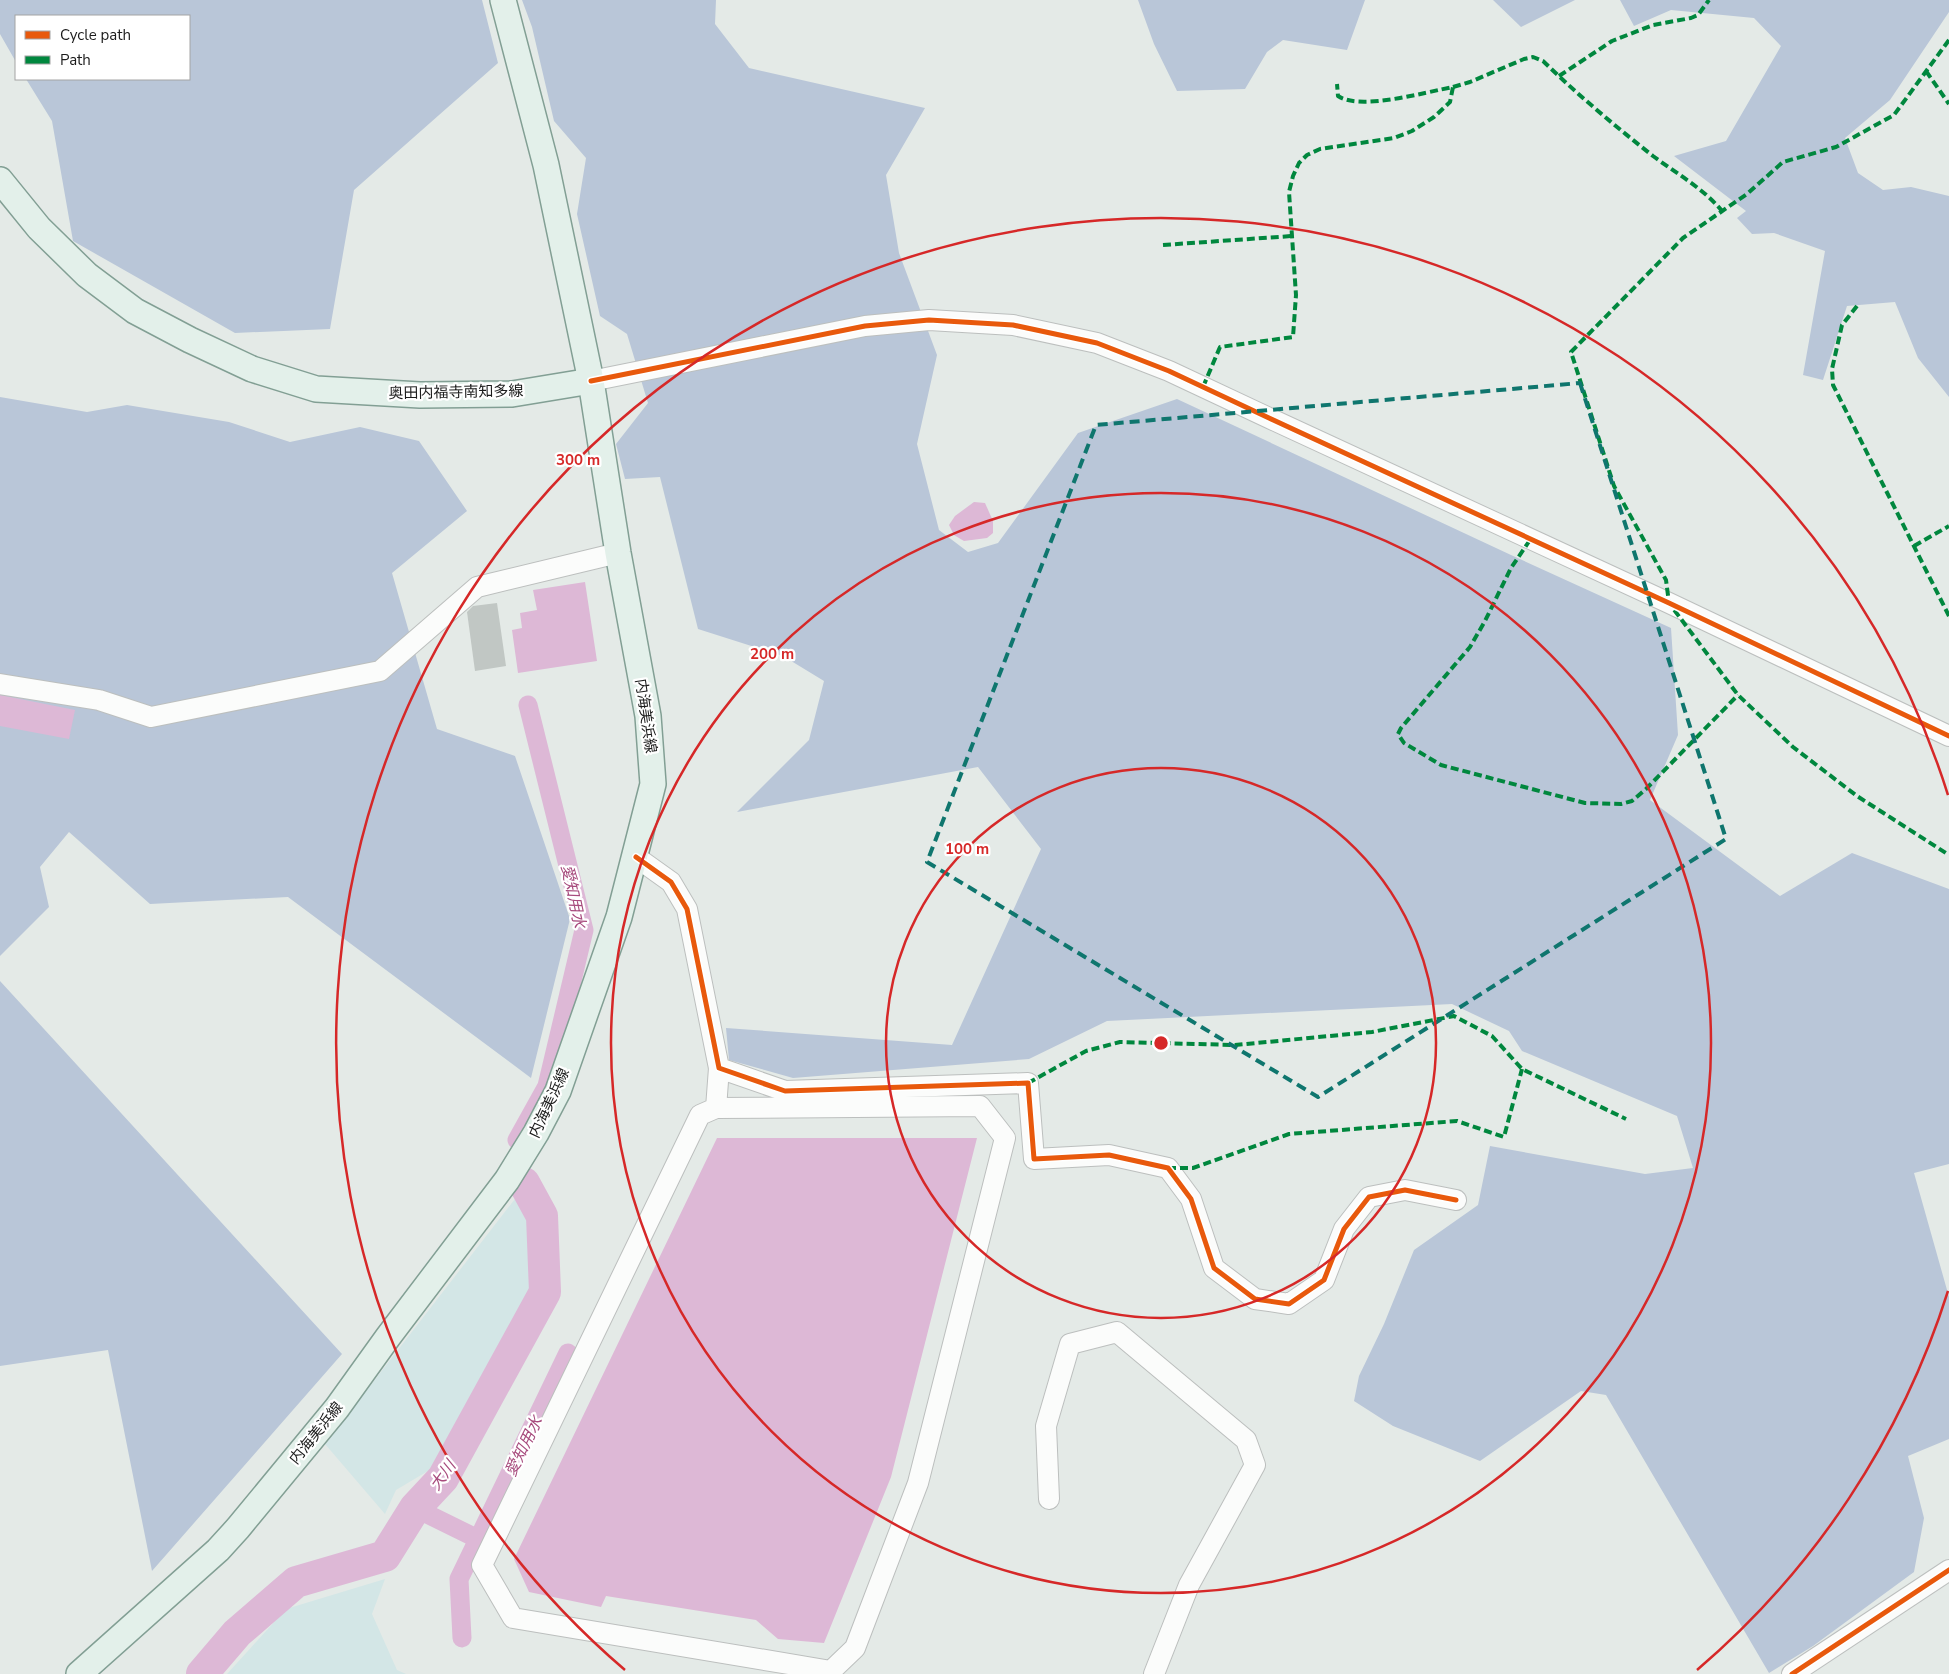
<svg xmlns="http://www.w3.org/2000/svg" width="1949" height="1674" viewBox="0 0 1949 1674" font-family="'Nunito Sans','Noto Sans JP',sans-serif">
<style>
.farmland{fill:#d3e6e6}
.forest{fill:#b9c6d8}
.water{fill:#ddb8d6}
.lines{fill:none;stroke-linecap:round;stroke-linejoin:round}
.canal{stroke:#ddb8d6;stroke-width:19}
.river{stroke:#ddb8d6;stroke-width:32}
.building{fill:#c1c7c4}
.minor-casing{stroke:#bcbfbe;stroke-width:22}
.major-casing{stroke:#829f94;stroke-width:28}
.minor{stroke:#fbfcfb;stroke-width:20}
.major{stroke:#e3f0ea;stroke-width:25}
.quiet{stroke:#00873e;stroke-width:4;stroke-dasharray:8 4;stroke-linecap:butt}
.cycleway-casing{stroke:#fff;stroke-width:8}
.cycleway{stroke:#e8590c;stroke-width:5}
.marked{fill:none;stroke:#0f766e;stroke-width:4;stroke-dasharray:10 6;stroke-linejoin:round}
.ring{fill:none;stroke:#d62828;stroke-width:2.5}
.labels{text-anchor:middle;stroke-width:4.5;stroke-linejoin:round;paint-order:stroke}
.street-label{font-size:15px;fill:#1b1b1b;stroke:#fff}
.water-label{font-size:16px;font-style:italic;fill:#a74b7d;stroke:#fff}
.centre{fill:#d62828;stroke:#fff;stroke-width:2.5}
.ring-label{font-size:15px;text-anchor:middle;font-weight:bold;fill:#d62828;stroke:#fff;stroke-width:4.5;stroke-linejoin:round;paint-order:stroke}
</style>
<rect width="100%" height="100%" fill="#e4eae7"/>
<g class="farmland">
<path d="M518,1195l14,27v66l-94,177 -42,25 -11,24 -60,-70z"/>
<path d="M385,1579l-13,35 25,56 9,4h-179l59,-65z"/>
</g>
<g class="forest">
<path d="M0,0h482l16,63 -144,127 -24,139 -95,4 -162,-92 -21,-120 -26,-42h163v-63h-173v46l-16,-28z"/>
<path d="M522,0h194l-1,24 34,44 176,40 -39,67 13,78 38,102 -20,89 22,86 29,22 30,-9 80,-110 99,-34 334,156 160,73 7,107 -28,65 130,96 72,-43 97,36v275l-35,9 35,124v142l-41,17 16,62 -10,54 -101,74 -44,27 -163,-278 -25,-4 -101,70 -87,-35 -39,-25 5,-25 25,-52 30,-74 64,-45 12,-59 155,28 48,-6 -16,-52 -155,-65 -13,-20 -57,-27 -345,17 -78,38 -236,19 -64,-18 -3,-32 226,17 89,-196 -63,-82 -241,45 72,-72 15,-59 -41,-25 -85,-27 -38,-152 -35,2 -9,-35 32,-41 -21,-69 -27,-18 -23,-102 9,-56 -32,-37 -22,-94z"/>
<path d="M1138,0h227l-18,50 -64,-10 -16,12 -22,37 -68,2 -23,-47z"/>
<path d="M1493,0h82l-54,27z"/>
<path d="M1620,0h329v12l-59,88 -45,38 13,35 25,17 28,-3 38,9v201l-31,-39 -23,-56 -48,4 -24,74 -20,-5 22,-124 -51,-18 -22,1 -15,-16 9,-7 -72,-55 52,-15 55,-95 -27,-28 -83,-8 -37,16z"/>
<path d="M0,397l87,15 40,-7 102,17 61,20 70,-15 59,14 48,70 -75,62 45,156 78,27 55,163 -39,159 -243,-181 -138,7 -81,-72 -29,35 9,40 -49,49z"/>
<path d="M0,981l342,373 -190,217 -44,-221 -108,16z"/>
</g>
<g class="water">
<path d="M974,502l11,1 8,18v12l-6,5 -23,3 -10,-6 -5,-10 6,-9z"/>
<path d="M585,582l12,79 -79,12 -6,-43 10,-2 -2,-15 17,-3 -4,-20z"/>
<path d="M0,695l75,15 -6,29 -69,-13z"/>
<path d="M717,1138h260l-86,339 -67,166 -46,-4 -22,-19 -150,-24 -5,11 -72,-15 -15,-33z"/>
</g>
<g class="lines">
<g class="canal">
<path d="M517,1140l30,-54 37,-156 -56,-225"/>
<path d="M415,1508l63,31"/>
<path d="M462,1638l-3,-59 109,-226"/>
</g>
<path class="river" d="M202,1674l35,-41 59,-51 89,-26 30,-48 28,-30 102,-186 -3,-76 -18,-33"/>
</g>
<path class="building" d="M497,603l9,63 -31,5 -8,-59 6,-6z"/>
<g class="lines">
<g class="minor-casing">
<g id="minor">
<path d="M591,381l274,-55 64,-6 84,5 84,18 72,28 100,47 400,185 280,133"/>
<path d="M0,684l99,16 52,17 229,-46 97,-84 141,-34"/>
<path d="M636,857l35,25 16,27 32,159 66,23 243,-8 6,76 75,-4 59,13 23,31 23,69 41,31 34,5 35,-24 20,-51 25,-32 36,-7 51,10"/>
<path d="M716,1108l264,-2 25,32 -87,345 -63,165 -24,23 -318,-53 -31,-53 218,-450 16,-7 3,-40"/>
<path d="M1049,1499l-3,-73 24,-82 47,-12 129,108 9,25 -66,120 -35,89"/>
<path d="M1792,1674l157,-104"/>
</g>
</g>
<g class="major-casing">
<g id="major">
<path d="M0,180l39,48 48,47 48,36 55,29 62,29 64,20 104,6 92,-1 79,-13"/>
<path d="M79,1674l139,-124 20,-22 99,-120 51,-71 119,-157 29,-47 22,-42 61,-174 34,-133 -5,-68 -30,-163 -27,-172 -45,-216 -43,-165"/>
</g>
</g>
<use href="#minor" class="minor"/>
<use href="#major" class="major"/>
<g class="quiet">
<path d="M1949,40l-55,75 -58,32 -53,15 -36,32 -64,44 -112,114 43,134 52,94 3,23 69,92 55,52 64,49 92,59"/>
<path d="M1926,71l23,33"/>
<path d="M1559,76l53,-35 41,-16 38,-7 7,-3 11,-15"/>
<path d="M1453,87l17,-5 54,-23 9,-2 10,4c35,34 72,65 110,95 24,18 50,32 69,55"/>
<path d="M1163,245l129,-9"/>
<path d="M1857,306l-15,19 -10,44 1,16 116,231"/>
<path d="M1203,387l17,-40 73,-10 3,-42 -7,-103 4,-16 6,-13 8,-8 13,-6 74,-11 18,-7 22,-14 16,-15 3,-15c-27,5 -93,24 -115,9l-1,-12"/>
<path d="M1530,540l-19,28 -26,53 -15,26 -69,81 -3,6 6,9 37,22 144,38 36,1 11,-3 14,-12 92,-94"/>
<path d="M1914,546l35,-20"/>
<path d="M1028,1083l58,-32 34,-9 115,3 137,-13 82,-16 38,20 30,33 104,50"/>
<path d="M1168,1168h25l96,-34 168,-13 47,16 18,-68"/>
</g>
<g class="cycleway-casing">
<g id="cycleway">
<path d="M591,381l274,-55 64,-6 84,5 84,18 72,28 100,47 400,185 280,133"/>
<path d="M636,857l35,25 16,27 32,159 66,23 243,-8 6,76 75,-4 59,13 23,31 23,69 41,31 34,5 35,-24 20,-51 25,-32 36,-7 51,10"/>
<path d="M1792,1674l157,-104"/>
</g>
</g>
<use href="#cycleway" class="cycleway"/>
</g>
<path class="marked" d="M1580,383l146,456 -408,258 -391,-235 169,-437z"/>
<g class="ring">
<circle cx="1161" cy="1043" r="275"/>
<circle cx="1161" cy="1043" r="550"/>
<path d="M1948 1291A825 825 0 0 1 1697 1670M625 1670A825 825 0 1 1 1948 795"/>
</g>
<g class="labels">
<g class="street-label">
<text transform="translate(456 392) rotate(-1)" y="5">奥田内福寺南知多線</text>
<text transform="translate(646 716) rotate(82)" y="5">内海美浜線</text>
<text transform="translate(549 1103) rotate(-65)" y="5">内海美浜線</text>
<text transform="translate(316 1433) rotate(-51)" y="5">内海美浜線</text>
</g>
<g class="water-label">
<text transform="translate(574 896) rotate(78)" y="6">愛知用水</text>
<text transform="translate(523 1446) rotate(-64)" y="6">愛知用水</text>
<text transform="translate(442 1475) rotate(-54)" y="6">大川</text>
</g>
</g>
<circle cx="1161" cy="1043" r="8" class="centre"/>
<g class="ring-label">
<text x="578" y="465">300 m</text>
<text x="772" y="659">200 m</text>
<text x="967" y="854">100 m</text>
</g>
<rect x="15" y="15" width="175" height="65" fill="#ffffff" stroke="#a4a4a4"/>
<rect x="25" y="31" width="25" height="8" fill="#e8590c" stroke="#a4a4a4"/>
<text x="60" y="40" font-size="15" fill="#1b1b1b">Cycle path</text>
<rect x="25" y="56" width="25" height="8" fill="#00873e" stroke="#a4a4a4"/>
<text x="60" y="65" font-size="15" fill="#1b1b1b">Path</text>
</svg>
